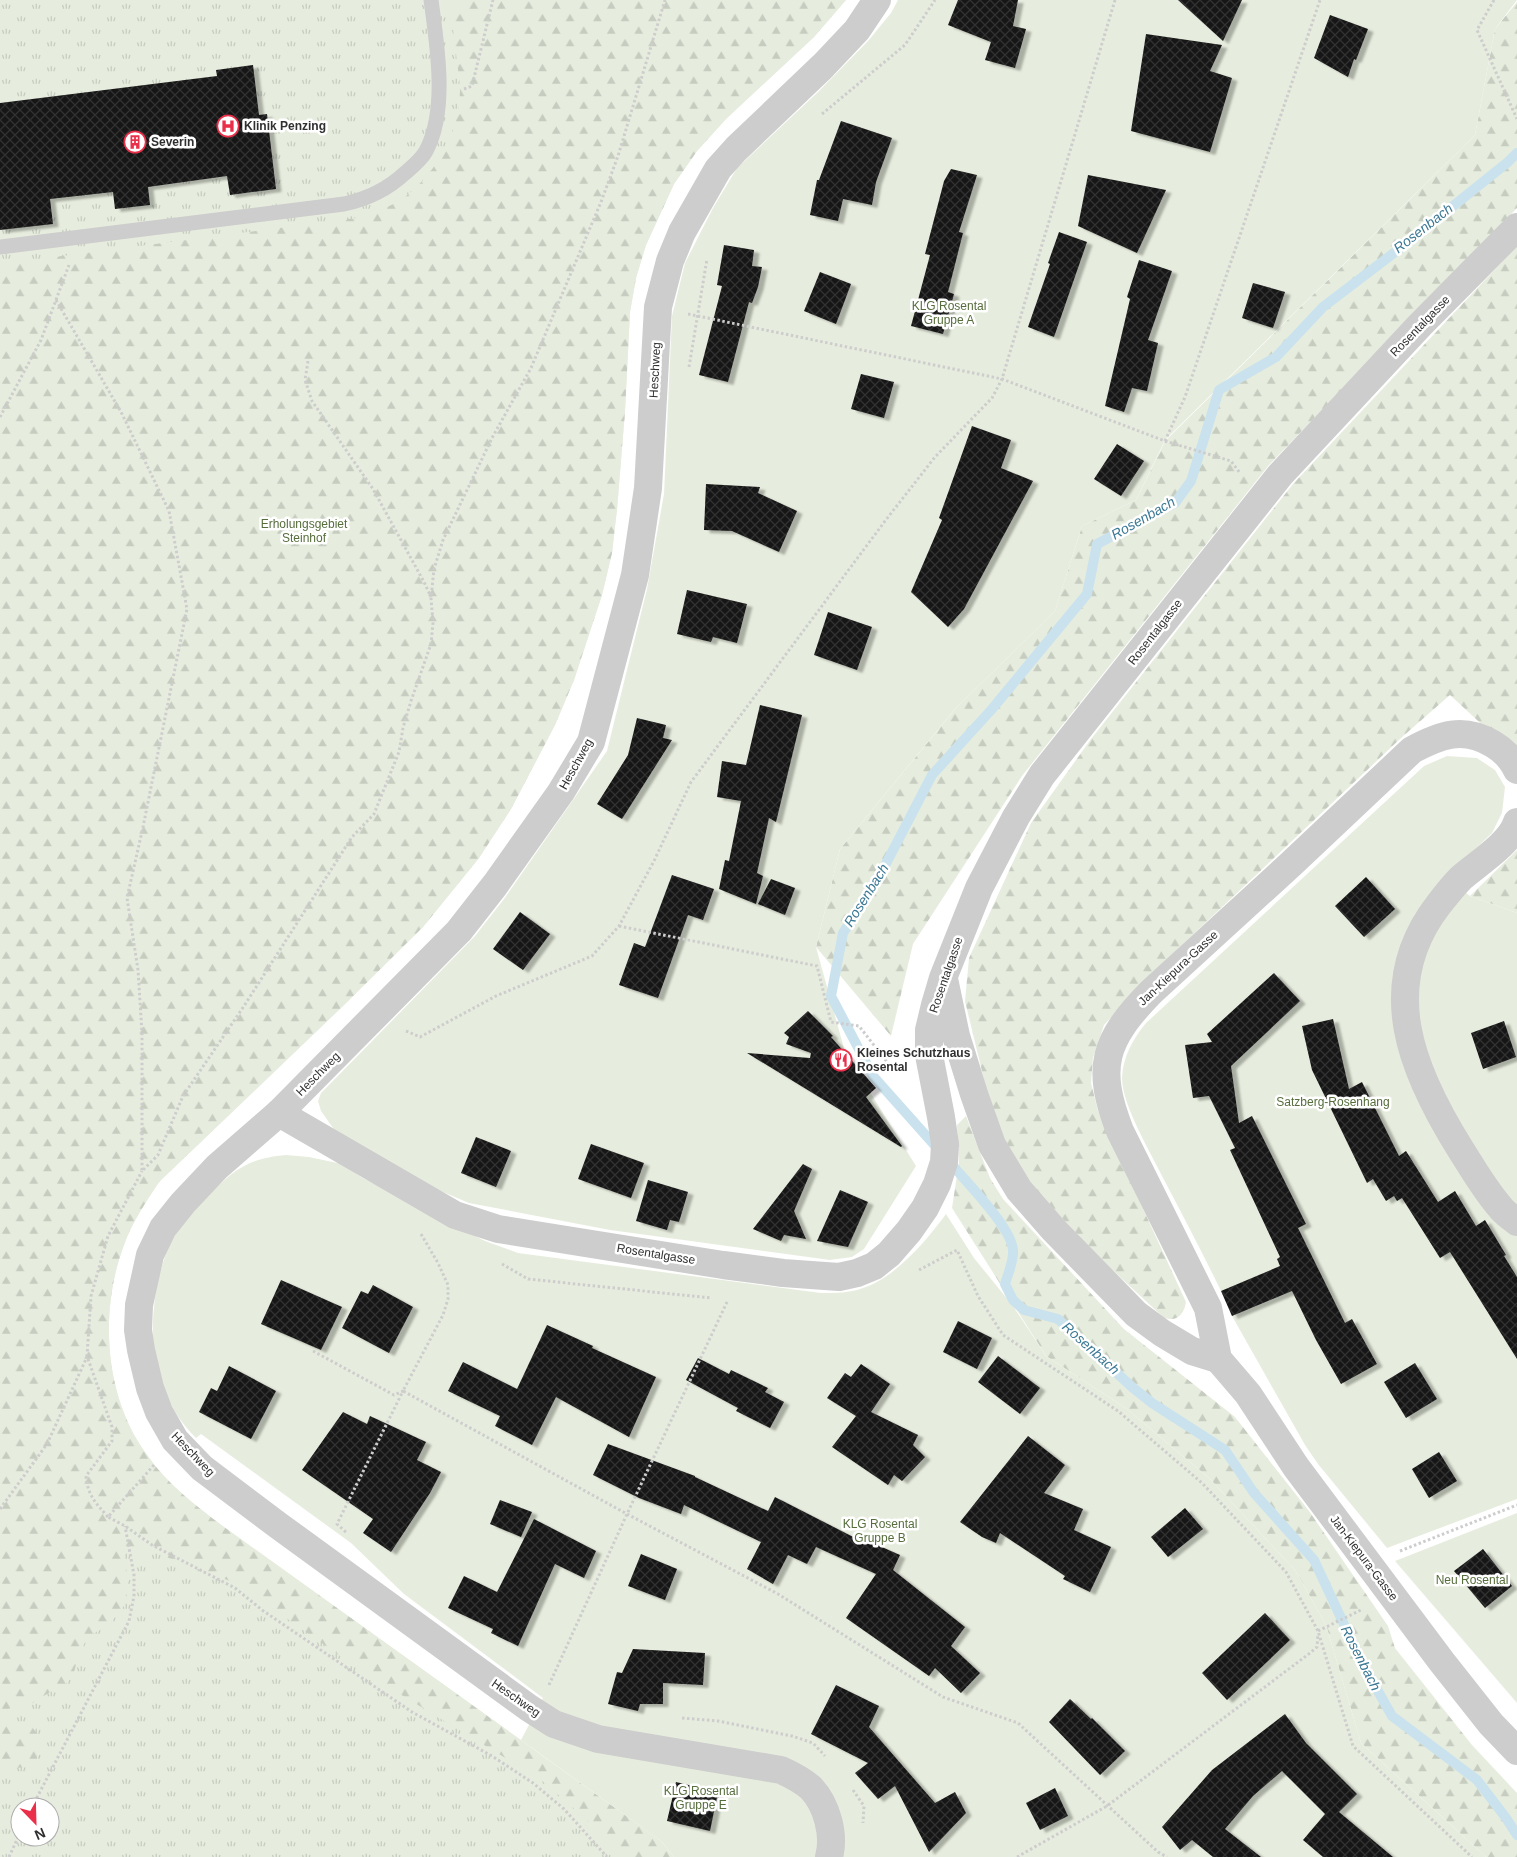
<svg xmlns="http://www.w3.org/2000/svg" width="1517" height="1857" viewBox="0 0 1517 1857" font-family="Helvetica,sans-serif">
<style>
.grass{fill:url(#grass-tufts);fill-rule:evenodd}
.forest{fill:url(#forest-firs)}
.garden{fill:#e7edde}
.lines{fill:none;stroke-linecap:round;stroke-linejoin:round}
.stream{stroke:#cae2ed;stroke-width:10}
.building{fill:url(#building-cross-hatch);filter:url(#shadow)}
.path{stroke:#cdcdcd;stroke-width:3;stroke-dasharray:2.5 2.5;stroke-linecap:butt}
.service{stroke:#cdcdcd;stroke-width:15}
.minor{stroke:#cdcdcd;stroke-width:28}
.labels{text-anchor:middle;stroke-width:5;stroke-linejoin:round;paint-order:stroke}
.poi-label{font-size:12px;font-weight:bold;fill:#303030;stroke:#fff;text-anchor:start}
.park-label{font-size:12px;fill:#566d3c;stroke:#fff}
.street-label{font-size:12px;fill:#303030;stroke:#fff}
.water-label{font-size:14px;font-style:italic;fill:#3b7895;stroke:#fff}
</style>
<defs>
<pattern id="grass-tufts" width="24" height="20" patternUnits="userSpaceOnUse" patternTransform="scale(1.25)"><rect width="24" height="20" fill="#e7edde"/><path d="M3 7l-1-3M5 7V3M7 7l1-3M15 17l-1-3M17 17v-4M19 17l1-3" fill="none" stroke="#c6ccbf"/></pattern>
<pattern id="forest-firs" width="22" height="20" patternUnits="userSpaceOnUse" patternTransform="scale(1.25)"><rect width="22" height="20" fill="#e7edde"/><path d="M5 1l3.5 6h-7zM16 11l3.5 6h-7z" fill="#c6ccbf"/></pattern>
<pattern id="building-cross-hatch" width="8" height="8" patternUnits="userSpaceOnUse" patternTransform="scale(1.25)"><rect width="8" height="8" fill="#171717"/><path d="M0 0l8 8M0 8l8-8" fill="none" stroke="#303030"/></pattern>
<filter id="shadow"><feDropShadow dx="5.5" dy="3" stdDeviation="1" flood-color="#0004"/></filter>
</defs>
<rect width="100%" height="100%" fill="#fff"/>
<path class="grass" d="M0,0h846l-32,37 -88,82 -29,32 -23,33 -28,61 -10,33 -6,34 -5,99 -8,98 -5,44 -10,42 -28,85 -19,45 -44,84 -32,49 -56,69 -80,79 -184,176c-13,20 -27,40 -35,63 -25,66 -20,152 23,210 21,30 49,51 77,72l297,213 153,117h-674zM20,1807h30v30h-30z"/>
<g class="forest">
<path d="M450,0h396l-32,37 -88,82 -29,32 -23,33 -28,61 -10,33 -6,34 -5,99 -8,98 -5,44 -10,42 -28,85 -19,45 -44,84 -32,49 -56,69 -80,79 -184,176c-13,20 -27,40 -35,63 -25,66 -20,152 23,210 21,30 49,51 77,72l422,303 15,11 13,16h-53l-27,-31 -54,-47 -183,-111 -119,-84 -93,-35 -22,-3 5,34 -2,23 -18,23 -20,10 -10,21 -5,19 -11,12 -12,4 -19,12 -17,2 -14,7v-1449l357,-46c17,-6 35,-11 49,-22 32,-25 53,-64 54,-105 0,-10 -2,-20 -3,-30 -3,-21 -5,-41 -7,-61z"/>
<path d="M1517,2v206l-248,257 -247,311 -109,168 -22,92 -75,-89 24,-98 116,-141 99,-97 27,-85 54,-26 29,-59 310,-306 20,-106z"/>
<path d="M1517,246v511l-67,-62 -49,43 -236,223 -61,64 -11,33 -2,25 7,28 88,191c-2,13 -10,21 -23,15l-56,-52 -76,-79 -36,-61 -30,-124 4,-43 62,-135 60,-84 202,-255z"/>
<path d="M1517,850v63l-47,-17z"/>
<path d="M966,1116l24,62 13,21 121,130 111,88 74,94 79,115 7,22 77,97 45,48v64h-31l-125,-114 -35,-118 -31,-55 -86,-92 -82,-69 -81,-53 -94,-148 7,-46 -2,-37z"/>
<path d="M8,1724l24,3 10,13c-6,32 -13,26 -42,29v-44z"/>
</g>
<g class="garden">
<path d="M898,0h619l-22,29 -20,106 -310,305 -29,60 -54,26 -27,85 -100,98 -115,140 -24,98 29,105 71,114 -52,83 -12,8 -22,3 -220,-30 -141,-27 -40,-17 -91,-51 -17,-24 -3,-10 3,-8 7,-7 147,-150 29,-37 103,-148 40,-162 17,-95 8,-178 13,-53 28,-55 24,-40 81,-76 50,-51 23,-28z"/>
<path d="M1447,756l30,2 18,12 10,17 -3,26 -10,20 -46,44 24,19 47,17v586l-130,49 -69,-84 -13,-19 -73,-129 -11,-25c-19,-39 -39,-77 -59,-115 -12,-25 -40,-71 -40,-98 1,-22 11,-39 24,-55l278,-257z"/>
<path d="M286,1155l23,2 33,7 19,13 124,64 33,12 303,40c14,0 28,0 42,-5 32,-10 64,-48 83,-74l28,44 39,48 33,50 81,53 82,69 86,92 31,55 35,118 125,114h-812l-13,-16 -140,-101 22,-42 -139,-104 -53,-51 -150,-109 -5,4c-14,-14 -24,-29 -32,-47 -19,-41 -12,-112 8,-151 9,-16 23,-31 36,-44 25,-26 41,-38 78,-41z"/>
<path d="M1517,1513v190l-122,-142z"/>
</g>
<g class="lines">
<g class="stream">
<path d="M938,1149l-65,-73 -42,-80 12,-63 34,-52 55,-106 60,-66 95,-115 10,-50 78,-41 16,-22 28,-91 57,-33 47,-50 84,-64 101,-81 9,-9"/>
<path d="M948,1160c16,20 63,66 65,90 1,10 -5,24 -8,34l8,16 11,10 34,9 74,68 20,16 73,47 29,43 60,67 48,103 30,53 85,64 29,38 11,17"/>
</g>
</g>
<g class="building">
<path d="M958,0h60l-5,26 13,3 -11,39 -30,-8 6,-18 -43,-17z"/>
<path d="M1178,0h64l-19,41z"/>
<path d="M1330,15l38,14 -12,31 -2,-1 -6,18 -34,-19z"/>
<path d="M1146,34l76,11 -12,26 22,7 -22,74 -79,-21z"/>
<path d="M253,65l6,50 8,-1 9,75 -46,6 -3,-19 -79,11 2,18 -35,4 -2,-17 -63,7 3,25 -53,6v-127l217,-27 -1,-6z"/>
<path d="M841,121l51,17 -16,44 -4,23 -29,-6 -5,22 -28,-6 7,-35h2z"/>
<path d="M951,169l26,6 -18,57 4,1 -15,59 6,2 -11,40 -32,-8 19,-71 -5,-1 19,-73z"/>
<path d="M1088,175l78,15 -29,63 -59,-27z"/>
<path d="M1059,232l28,10 -33,95 -26,-10 22,-63 -2,-1z"/>
<path d="M724,245l30,5 -2,16 10,1 -4,20 -6,16 -3,-1 -21,80 -29,-7 23,-89 -5,-1z"/>
<path d="M1139,260l33,11 -24,69 10,3 -11,48 -15,-3 -8,24 -19,-6 25,-107 -3,-2z"/>
<path d="M820,272l31,12 -15,40 -32,-13z"/>
<path d="M1253,283l32,9 -12,36 -31,-10z"/>
<path d="M861,374l33,8 -10,36 -33,-9z"/>
<path d="M972,426l39,14 -10,28 32,13 -69,128 -16,18 -37,-35 31,-72 -3,-2z"/>
<path d="M1117,444l27,17 -23,35 -27,-17z"/>
<path d="M706,484l54,3 -2,6 39,18 -18,41 -47,-21 -28,-1z"/>
<path d="M687,590l60,14 -10,39 -24,-6 -2,5 -34,-8z"/>
<path d="M828,612l44,15 -15,43 -43,-15z"/>
<path d="M760,705l42,10 -26,107 -7,-4 -12,55 6,3 -7,28 -37,-15 6,-29 4,1 12,-60 -24,-4 5,-36 24,4z"/>
<path d="M637,718l29,7 -3,13 9,2 -50,79 -25,-15 31,-49z"/>
<path d="M672,875l42,14 -11,31 -15,-5 -30,83 -39,-13 15,-42 11,4z"/>
<path d="M1366,877l29,32 -31,28 -29,-31z"/>
<path d="M771,879l24,9 -10,27 -27,-11z"/>
<path d="M520,912l30,22 -27,36 -30,-21z"/>
<path d="M1274,973l26,28 -69,65 8,57 13,-7 54,108 -8,4 47,95 7,-4 25,45 -36,20 -25,-44 -24,-49 -60,25 -11,-25 59,-25 -3,-7 3,-2 -50,-107 5,-2 -26,-52 -16,2 -8,-53 27,-3 -5,-8z"/>
<path d="M808,1011l25,25 -2,1 45,51 -10,9 36,49 -1,1 -154,-94 63,5 1,-5 -25,-9 3,-7 -5,-4z"/>
<path d="M1333,1019l16,70 13,-7 37,74 7,-5 32,51 17,-11 21,35 9,-6 21,35 -2,1 13,21v82l-67,-107 -10,6 -38,-60 -5,3 -3,-5 -8,5 -13,-22 -6,4 -55,-113 -10,-44z"/>
<path d="M1504,1021l12,36 -33,12 -12,-36z"/>
<path d="M476,1137l35,14 -15,36 -35,-14z"/>
<path d="M591,1144l53,19 -13,35 -53,-19z"/>
<path d="M803,1164l9,5 -18,42 12,28 -22,-4 -3,6 -28,-12z"/>
<path d="M648,1180l40,12 -9,30 -9,-2 -3,10 -31,-9z"/>
<path d="M840,1190l28,12 -20,45 -31,-6z"/>
<path d="M281,1280l61,27 -21,43 -60,-26z"/>
<path d="M373,1285l40,22 -24,46 -47,-25 19,-37 7,3z"/>
<path d="M958,1321l34,17 -15,31 -34,-17z"/>
<path d="M547,1325l46,21 -1,2 64,29 -27,60 -73,-40 -24,48 -37,-19 5,-10 -52,-25 15,-29 54,27z"/>
<path d="M998,1356l42,32 -20,26 -42,-32z"/>
<path d="M698,1358l31,16 2,-4 37,18 -3,4 19,10 -14,26 -34,-17 2,-3 -52,-28z"/>
<path d="M1415,1363l22,36 -31,19 -22,-36z"/>
<path d="M861,1364l29,20 -19,28 47,23 -5,10 12,12 -23,24 -8,-6 -6,10 -56,-38 24,-31 -29,-18 18,-25 6,4z"/>
<path d="M229,1366l47,25 -25,48 -52,-27 12,-24 6,3z"/>
<path d="M343,1412l24,12 3,-8 56,26 -9,18 24,12 -11,21 -39,59 -28,-19 10,-14 -71,-49z"/>
<path d="M1028,1436l37,29 -21,28 39,16 -9,21 37,17 -21,45 -27,-13 2,-3 -65,-43 -4,10 -14,-6 -22,-15z"/>
<path d="M608,1444l87,32v1l73,34 7,-14 90,46 1,-3 34,15 -7,15 72,57 -14,19 29,27 -19,20 -26,-25 -6,8 -83,-58 30,-44 -60,-27 -9,17 -19,-9 -15,29 -26,-15 14,-27 -77,-37 -3,9 -42,-16 -46,-23z"/>
<path d="M1439,1452l18,29 -28,17 -17,-29z"/>
<path d="M500,1500l32,12 -11,25 -31,-13z"/>
<path d="M1185,1508l18,21 -35,28 -17,-20z"/>
<path d="M534,1519l62,32 -12,27 -29,-14 -37,82 -27,-13 2,-4 -45,-21 16,-32 33,16z"/>
<path d="M1483,1549l29,37 -27,22 -31,-37z"/>
<path d="M641,1554l36,15 -12,31 -37,-14z"/>
<path d="M1265,1613l25,27 -63,60 -25,-27z"/>
<path d="M633,1649l72,4 -2,32 -40,-2v21h-23l-2,7 -30,-7 9,-32 5,1z"/>
<path d="M836,1685l43,21 -10,21 66,76 20,-11 11,21 -37,39 -34,-66 -17,13 -23,-26 13,-10 -57,-29z"/>
<path d="M1070,1699l21,20 1,-1 33,33 -25,24 -51,-53z"/>
<path d="M1285,1714l21,29 51,51 -18,18 54,45h-70l-20,-17 22,-26 -43,-43 -29,25 -28,33 36,28h-48l-21,-17 -12,10 -18,-23 50,-57z"/>
<path d="M676,1782l42,10 -8,39 -43,-10z"/>
<path d="M1055,1788l13,28 -28,14 -14,-27z"/>
</g>
<g class="lines">
<g class="path">
<path d="M1494,0l-17,30 40,89"/>
<path d="M464,89l8,-3 21,-86"/>
<path d="M822,114l83,-69 30,-45"/>
<path d="M56,300l65,112 48,99 18,98 -44,218 -16,71 11,72 4,63v138l16,-16 25,-59 61,-90 108,-169 22,-23 25,-62 4,-24 8,-27 20,-57 2,-21 -2,-25 3,-29 9,-29 49,-102 39,-70 70,-166 17,-46 47,-156"/>
<path d="M688,314l314,65 163,62 20,-44 135,-397"/>
<path d="M308,361l-3,19 7,21 61,88 51,93 7,15"/>
<path d="M689,367l18,-108"/>
<path d="M0,417l41,-77 28,-75"/>
<path d="M1165,441l66,20 9,12"/>
<path d="M619,926l198,40 14,56 28,4 32,41 7,2"/>
<path d="M406,1031l14,6 76,-41 96,-40 27,-30 35,-65 37,-79 194,-261 50,-64 57,-59 10,-19 113,-379"/>
<path d="M421,1234l17,29 10,22v14l-5,16 -40,76 224,123 151,80 165,103 75,26 140,129 9,5"/>
<path d="M502,1264l26,15 183,19"/>
<path d="M919,1270l38,-20 21,46 25,39 115,76 84,72 84,89 32,59 35,115 119,111"/>
<path d="M313,1351l81,44 9,-4 -66,133 10,9"/>
<path d="M154,1465l-46,52 17,9 27,19 83,43 27,22 150,102 80,44 41,27 31,26 43,48"/>
<path d="M0,1509l47,-65 40,-87"/>
<path d="M108,1517c-13,-15 -20,-21 -22,-41l26,-35v-14l-25,-71 4,-60 17,-60 34,-65"/>
<path d="M1400,1551l117,-46"/>
<path d="M1318,1631l45,-22"/>
<path d="M549,1685l78,-171 101,-214"/>
<path d="M682,1718l36,3 74,15 21,7 12,13"/>
<path d="M853,1790l11,16 -1,17"/>
<path d="M32,1807l97,-186 5,-25v-21l-9,-49"/>
<path d="M9,1857l11,-24"/>
<path d="M1017,1857l90,-51 203,-153 7,-6 1,-13"/>
</g>
<path class="service" d="M0,247l344,-43c23,-5 43,-14 61,-31 7,-6 16,-13 21,-22 22,-41 11,-106 5,-151"/>
<g class="minor">
<path d="M1517,770c-5,-11 -14,-20 -24,-26 -30,-18 -53,-9 -81,6l-121,114 -140,128c-47,48 -56,75 -31,139l88,177 10,51 30,35 48,73 146,195 49,62 26,27"/>
<path d="M1517,822c-7,22 -39,41 -56,56 -8,8 -15,17 -22,26 -64,82 -27,168 22,246 12,19 24,40 39,57 4,6 11,10 17,15"/>
<path d="M944,979l12,57 18,58 18,51 27,45 35,40 82,84 26,19 30,18 26,8"/>
<path d="M279,1113l176,102 43,14 225,36 60,8 56,4 18,-4 17,-7 15,-12 20,-23 16,-23 12,-24 7,-22 1,-18 -4,-27 -12,-62v-25l6,-25 8,-27 36,-90 37,-71 26,-42 238,-300 140,-150 97,-98"/>
<path d="M829,1857c6,-22 -2,-52 -18,-69 -9,-8 -19,-13 -30,-18l-183,-31 -44,-15 -25,-16 -250,-182 -77,-58 -27,-28 -16,-28 -9,-24 -9,-38 -3,-20 1,-25 11,-50 13,-27 20,-25 34,-36 62,-54 180,-182 36,-46 66,-93 30,-50 44,-167 13,-87 10,-181 12,-46 12,-29 36,-63 18,-20 87,-83 34,-36 20,-30"/>
</g>
</g>
<defs>
<g id="hospital-ring" transform="scale(1.125)"><circle r="9.5" fill="#fff" stroke="#ea2f4a" stroke-width="1.5"/><path d="M-5-5h3v3.5h4V-5h3V5h-3V1.5h-4V5h-3Z" fill="#ea2f4a"/></g>
<g id="building-ring" transform="scale(1.125)"><circle r="9.5" fill="#fff" stroke="#ea2f4a" stroke-width="1.5"/><path d="M-4-6H4V6H1V3H-1V6H-4ZM-2.5-4.3h1.7v1.8h-1.7ZM.8-4.3h1.7v1.8H.8ZM-2.5-1h1.7V.8h-1.7ZM.8-1h1.7V.8H.8Z" fill="#ea2f4a"/></g>
<g id="restaurant-ring" transform="scale(1.125)"><circle r="9.5" fill="#fff" stroke="#ea2f4a" stroke-width="1.5"/><path d="M-5-6h1v4h1v-4h1v4h1v-4h1v5L-1.5 .5V6h-2V.5L-5-1ZM5-6V6H3V1.5H1.5Q1.5-4 5-6Z" fill="#ea2f4a"/></g>
</defs>
<g fill-rule="evenodd">
<use href="#hospital-ring" x="228" y="126"/>
<use href="#building-ring" x="135" y="142"/>
<use href="#restaurant-ring" x="841" y="1060"/>
</g>
<g class="labels">
<g class="poi-label">
<text x="244" y="130">Klinik Penzing</text>
<text x="151" y="146">Severin</text>
<text x="857" y="1057">Kleines Schutzhaus<tspan x="857" dy="14">Rosental</tspan></text>
</g>
<g class="park-label">
<text x="949" y="310">KLG Rosental<tspan x="949" dy="14">Gruppe A</tspan></text>
<text x="304" y="528">Erholungsgebiet<tspan x="304" dy="14">Steinhof</tspan></text>
<text x="1333" y="1106">Satzberg-Rosenhang</text>
<text x="880" y="1528">KLG Rosental<tspan x="880" dy="14">Gruppe B</tspan></text>
<text x="1472" y="1584">Neu Rosental</text>
<text x="701" y="1795">KLG Rosental<tspan x="701" dy="14">Gruppe E</tspan></text>
</g>
<g class="street-label">
<text transform="translate(1420 326) rotate(-46)" y="4">Rosentalgasse</text>
<text transform="translate(655 370) rotate(-87)" y="4">Heschweg</text>
<text transform="translate(1155 632) rotate(-52)" y="4">Rosentalgasse</text>
<text transform="translate(576 764) rotate(-61)" y="4">Heschweg</text>
<text transform="translate(1178 968) rotate(-43)" y="4">Jan-Kiepura-Gasse</text>
<text transform="translate(946 975) rotate(-71)" y="4">Rosentalgasse</text>
<text transform="translate(318 1074) rotate(-45)" y="4">Heschweg</text>
<text transform="translate(656 1254) rotate(9)" y="4">Rosentalgasse</text>
<text transform="translate(193 1454) rotate(46)" y="4">Heschweg</text>
<text transform="translate(1364 1558) rotate(53)" y="4">Jan-Kiepura-Gasse</text>
<text transform="translate(516 1698) rotate(35)" y="4">Heschweg</text>
</g>
<g class="water-label">
<text transform="translate(1423 228) rotate(-38)" y="5">Rosenbach</text>
<text transform="translate(1143 518) rotate(-30)" y="5">Rosenbach</text>
<text transform="translate(866 895) rotate(-58)" y="5">Rosenbach</text>
<text transform="translate(1091 1348) rotate(42)" y="5">Rosenbach</text>
<text transform="translate(1361 1658) rotate(63)" y="5">Rosenbach</text>
</g>
</g>
<g transform="translate(35 1822) rotate(157)"><circle r="24" fill="#ffffff" stroke="#acacac"/>
<path d="M0-4L9 19L0 12L-9 19Z" fill="#ea2f4a"/>
<text y="-8" font-size="14" font-weight="bold" text-anchor="middle" fill="#303030">N</text>
</g>
</svg>
